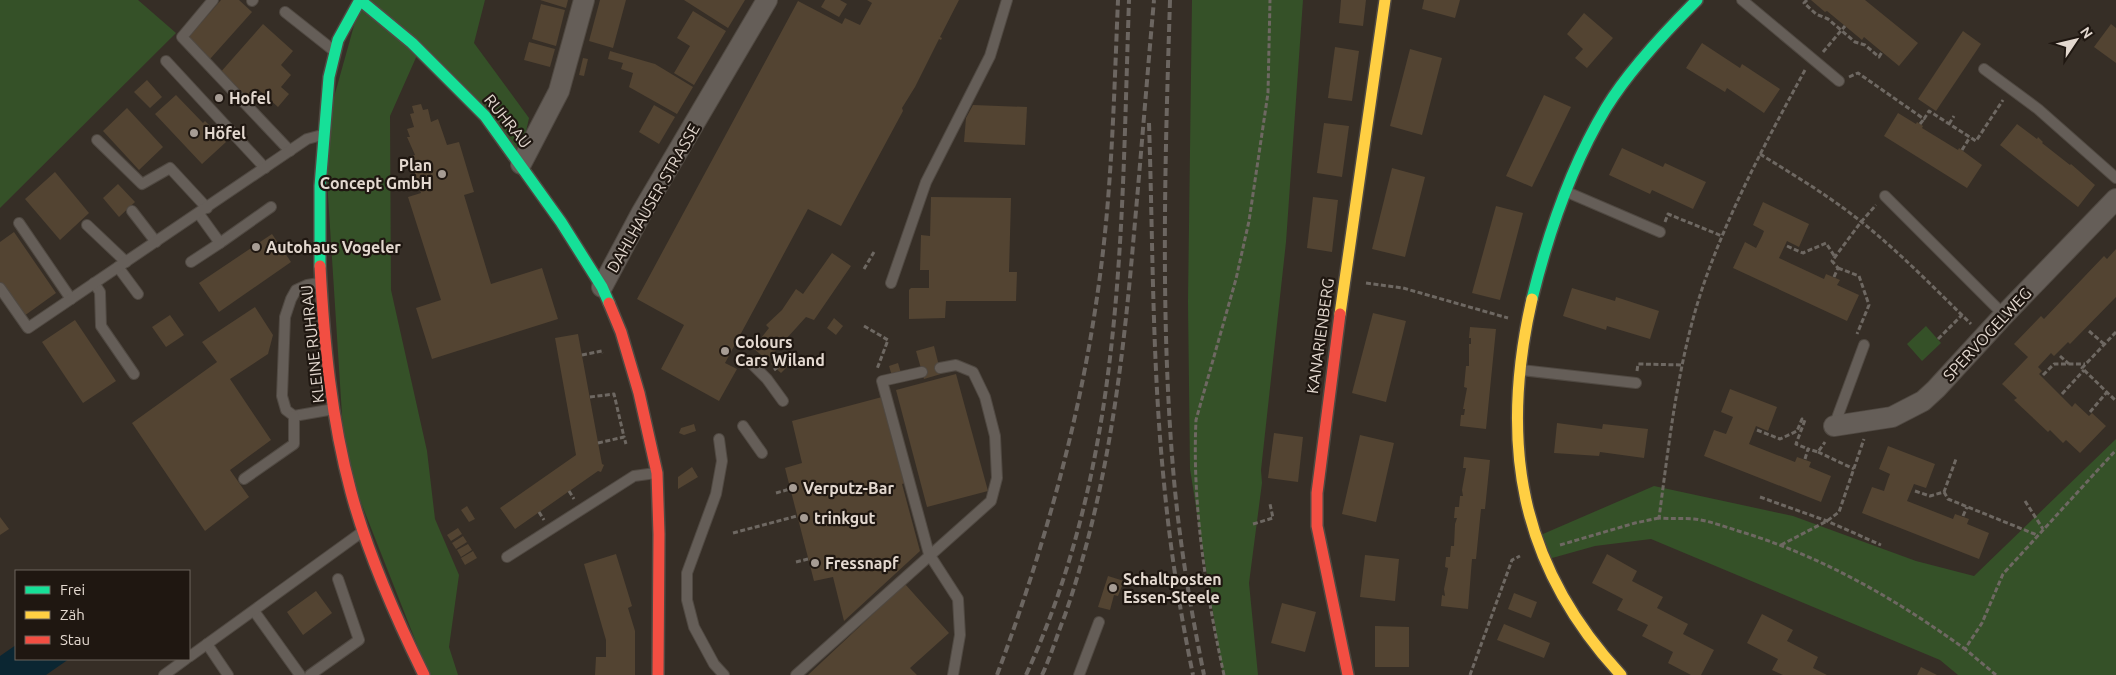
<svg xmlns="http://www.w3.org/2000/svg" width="2116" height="675" viewBox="0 0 2116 675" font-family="Ubuntu,sans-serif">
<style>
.green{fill:#355128}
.water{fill:#0b2632}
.building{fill:#534432}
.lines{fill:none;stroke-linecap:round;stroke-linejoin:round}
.lane-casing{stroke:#504942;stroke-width:12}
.street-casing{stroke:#504942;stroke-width:22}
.fast-casing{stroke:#504942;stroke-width:14}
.slow-casing{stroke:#504942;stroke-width:14}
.jam-casing{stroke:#504942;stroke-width:14}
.path{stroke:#6e6862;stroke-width:3;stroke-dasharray:5 2.5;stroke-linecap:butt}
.lane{stroke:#655e58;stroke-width:10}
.street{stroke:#655e58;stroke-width:20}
.fast{stroke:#16e098;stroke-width:11}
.slow{stroke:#ffcf43;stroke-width:11}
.jam{stroke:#f24e42;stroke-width:11}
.rail{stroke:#6c6661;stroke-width:4;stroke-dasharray:8 4;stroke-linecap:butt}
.poi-dot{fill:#a69c94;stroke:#1f1711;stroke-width:2}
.labels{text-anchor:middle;stroke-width:4.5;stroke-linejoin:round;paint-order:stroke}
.poi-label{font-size:16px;font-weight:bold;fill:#e3d8cf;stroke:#1f1711;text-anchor:start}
.street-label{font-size:16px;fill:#e3d8cf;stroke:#1f1711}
</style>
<rect width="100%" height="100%" fill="#362e26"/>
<g class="green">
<path d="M0,0h138l38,33 -176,175z"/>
<path d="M366,0h119l-11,43 55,75 -9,41z"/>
<path d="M1192,0h111l-17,242 -25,228 1,13 -13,100 9,92h-35l-33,-206 -2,-167z"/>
<path d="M360,4l58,49 -28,63 1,174 36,161 8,68 24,56 -10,72 9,28h-29l-84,-213 -21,-329z"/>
<path d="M1926,326l15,17 -19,18 -15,-17z"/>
<path d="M2116,439v236h-158l-18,-15 -289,-121 -56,7 -50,14 -9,-23 118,-51 139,30 123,45 58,15z"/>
</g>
<path class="water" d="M16,645v14h53l-23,16h-46v-19z"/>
<g class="building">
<path d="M221,0h18l13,12 -42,47 -23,-20z"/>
<path d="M540,0h28l-2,8z"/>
<path d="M600,0h26l-13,48 -24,-7z"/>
<path d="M684,0h61l-17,28z"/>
<path d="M825,0h15l7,4 -8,13 -18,-10z"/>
<path d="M867,0h92l-19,37 2,1 -1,2 -2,-1 -24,48 -13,21 1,3 -62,115 -33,-17 -83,154 12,6 -18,32 -58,-32 23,-44 -47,-26 161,-298 44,23 3,-6 15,7 12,-22z"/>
<path d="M1341,0h25l-3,26 -24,-3z"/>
<path d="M1424,0h36l-5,18 -33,-9z"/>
<path d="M1811,0h54l53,43 -19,23 -35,-29 -2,3 -35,-29 -2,1z"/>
<path d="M541,4l24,6 -9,36 -24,-7z"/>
<path d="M693,11l33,20 -32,54 -20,-12 16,-27 -13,-8z"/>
<path d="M1584,13l29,25 -26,30 -12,-10 8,-9 -16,-15z"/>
<path d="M263,24l30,27 -12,14 10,10 -10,12 8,7 -11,13 -19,-17 -9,10 -31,-26z"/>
<path d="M2111,24l5,4v35l-22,-16z"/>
<path d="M1963,31l18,13 -45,67 -18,-12z"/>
<path d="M529,42l26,7 -5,18 -26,-7z"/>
<path d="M1702,43l38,25 2,-4 38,25 -16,24 -37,-25 -2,4 -39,-24z"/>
<path d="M1335,47l24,4 -7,50 -24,-3z"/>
<path d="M1410,49l32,9 -20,77 -32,-9z"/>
<path d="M610,51l45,13 38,23 -16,27 -48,-27 4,-14 -12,-4 2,-6 -15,-4z"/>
<path d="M583,58l5,1 -4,17 -5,-1z"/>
<path d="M147,80l15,17 -12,11 -16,-16z"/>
<path d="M176,95l27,28 2,-2 21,21 -24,22 -47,-50z"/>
<path d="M1544,95l27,12 -39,80 -26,-11z"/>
<path d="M421,104l2,6 5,-1 3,13 7,-3 9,26 12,-3 15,50 -10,3 27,89 51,-16 16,51 -126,40 -16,-51 25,-8 -33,-103 13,-4 -11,-37 5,-1 -8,-18h3l-3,-8 7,-2 -4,-13 4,-1 -2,-7z"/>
<path d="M654,105l21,12 -16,27 -20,-12z"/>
<path d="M973,105l54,2 -2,38 -61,-3 2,-24z"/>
<path d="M127,108l36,39 -24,23 -36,-39z"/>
<path d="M1898,113l18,11 1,-2 6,4 -1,2 36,22 1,-2 23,17 -15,23 -83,-52z"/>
<path d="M1324,123l25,3 -7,51 -25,-4z"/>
<path d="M2017,124l20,15 1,-2 5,5 -1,1 28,22 1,-1 24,21 -17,22 -78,-62z"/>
<path d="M1622,148l41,19 2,-4 41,19 -13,27 -41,-19 -2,4 -41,-19z"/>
<path d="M1392,168l33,9 -20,80 -33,-8z"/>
<path d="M55,172l34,41 -29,27 -35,-41z"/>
<path d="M118,184l17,18 -16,15 -16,-19z"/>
<path d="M931,197l80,1 -2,74h8l-1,29h-70l-1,17 -36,1v-29l2,-2h18v-18h-9l1,-35 9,1z"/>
<path d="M1313,197l25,3 -6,52 -25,-4z"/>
<path d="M1763,202l46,22 -10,23 -12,-6 -8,17 45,21 2,-5 14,6 -3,5 22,10 -12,26 -114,-53 12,-26 11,6 6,-12 2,-5 -11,-6z"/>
<path d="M1496,206l27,7 -23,87 -28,-7z"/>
<path d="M14,232l42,61 -32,23 -24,-34v-40z"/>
<path d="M272,234l19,28 -72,50 -20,-29z"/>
<path d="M2116,249v48l-46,47 -2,-2 -14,14 -3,-3 -13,14 4,4 -3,3 33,33 3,-4 14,13 3,-3 14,13 -26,27 -14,-13 -3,3 -13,-13 -2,2 -34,-32 3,-2 -15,-14 26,-27 -14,-13 27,-28 3,3 60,-63 3,3z"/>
<path d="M832,253l19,13 -37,54 -8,-3 -39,43 -14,-12 16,-20 -3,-3 16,-15 14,-21 7,5z"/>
<path d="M1572,288l43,13 1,-4 43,14 -9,28 -43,-13 -1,4 -43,-14z"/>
<path d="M255,307l18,28 -5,19 -38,25 41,61 -41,30 19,27 -44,34 -73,-108 85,-61 -15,-20z"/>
<path d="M1373,313l33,8 -20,81 -34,-9z"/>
<path d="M170,315l14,20 -18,12 -14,-20z"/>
<path d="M834,318l9,8 -7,9 -9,-7z"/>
<path d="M75,320l41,61 -33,22 -41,-61z"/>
<path d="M1470,327l26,2 -10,100 -26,-3 1,-11h3l1,-6h-2l4,-21 -3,-1 2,-21h3v-22h2v-6h-2z"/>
<path d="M578,334l24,130 2,1 -3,7 -3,-1 -83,58 -15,-21 76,-53 -21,-117z"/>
<path d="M934,346l7,28 -17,5 -8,-28z"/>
<path d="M778,357l10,9 -7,7 -10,-9z"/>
<path d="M898,363l3,10 -9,3 -3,-10z"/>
<path d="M956,374l32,117 -61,16 -31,-117z"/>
<path d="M1730,389l47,18 -9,24 -12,-5 -7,18 46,18 2,-5 14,5 -2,5 22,9 -10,26 -117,-46 10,-26 12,4 7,-17 -12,-5z"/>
<path d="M882,397l23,86 -3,1 18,67 -76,70 -11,-44 -19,4 -29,-113 17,-5 -10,-42z"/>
<path d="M1557,423l45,6 1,-5 45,5 -4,29 -44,-6 -1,4 -45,-3z"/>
<path d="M694,424l2,7 -12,4 -5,-2 2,-5z"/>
<path d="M1274,433l29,4 -5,45 -30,-4z"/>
<path d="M1360,435l34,8 -18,79 -34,-8z"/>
<path d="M1888,446l47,18 -9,24 -12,-4 -7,17 46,18 2,-5 14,5 -2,5 22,9 -10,26 -117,-46 10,-26 12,4 4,-12 2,-5 -11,-5z"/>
<path d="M1464,457l26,3 -5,49h-4l-5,50h-4l-4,50 -27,-3 1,-11 3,1 -1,-7 3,-15 1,-6 -3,-1 1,-10h4l1,-11h3l1,-22 2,-6h-3l1,-11h4l1,-11h3l-1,-6 4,-22h-3z"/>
<path d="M692,467l6,10 -20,12v-12z"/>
<path d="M467,506l8,13 -6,3 -8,-12z"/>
<path d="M0,517l9,12 -9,6z"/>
<path d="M458,528l4,6 -11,7 -4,-6z"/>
<path d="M463,536l4,6 -11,7 -4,-6z"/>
<path d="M468,544l4,6 -11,7 -4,-7z"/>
<path d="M473,551l4,7 -12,7 -4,-7z"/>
<path d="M616,554l16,52 -4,2 7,23v44h-40l1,-18h10v-17l-22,-76z"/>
<path d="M1607,554l30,17 -5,10 31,16 -6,11 31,16 -5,10 31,16 -13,25h-10l-23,-12 5,-11 -31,-16 6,-11 -31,-15 6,-11 -31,-16z"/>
<path d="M1365,555l34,4 -4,42 -35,-4z"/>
<path d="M1108,576l16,5 -6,15 -4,-1 -4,15 -12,-3z"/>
<path d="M905,584l44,49 -39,35 7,7h-109z"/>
<path d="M316,591l16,22 -29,22 -16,-23z"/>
<path d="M1514,593l23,9 -6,16 -23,-9z"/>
<path d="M1282,603l34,9 -11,40 -34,-9z"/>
<path d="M1762,614l31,16 -6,11 31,16 -5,11 14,7h-44l-11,-5 6,-11 -31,-16z"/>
<path d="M1504,624l46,19 -6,15 -47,-18z"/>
<path d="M1375,626l34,1v40h-34z"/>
<path d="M1921,667l16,8h-20z"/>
</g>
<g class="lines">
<g class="lane-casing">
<g id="lane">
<path d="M213,0l-31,37 108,114"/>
<path d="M1742,0l97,81"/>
<path d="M252,1l1,-1"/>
<path d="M285,12l48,38"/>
<path d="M166,61l99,107"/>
<path d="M1984,69l54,40 78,69"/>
<path d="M97,140l45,44 28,-16 37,40"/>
<path d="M1567,192l93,40"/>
<path d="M1885,196l119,119"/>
<path d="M132,211l24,31"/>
<path d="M19,223l52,76"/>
<path d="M87,225l39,37"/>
<path d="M220,243l51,-36"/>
<path d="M191,262l29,-19 -21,-29"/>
<path d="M118,267l20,27"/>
<path d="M94,283l6,9 1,34 33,48"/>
<path d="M319,283l-12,2 -11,5 -5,9 -6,18 -3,79 4,14 8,6 40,-7"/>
<path d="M891,283l35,-101 64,-126 17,-56"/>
<path d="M0,288l28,40 279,-189 15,-4"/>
<path d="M750,362l17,17 16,22"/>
<path d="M1521,370l115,13"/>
<path d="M922,372l-40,9 47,173 29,45 2,36 -7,40"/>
<path d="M743,426l19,27"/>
<path d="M1834,426l30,-81"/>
<path d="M719,439l3,22 -6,33 -29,79v27l7,27 20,37 10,11"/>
<path d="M244,479l50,-35v-28"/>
<path d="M507,557l127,-81 22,-3"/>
<path d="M254,611l46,64"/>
<path d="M207,644l21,31"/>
<path d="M189,657l173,-125"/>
<path d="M164,675l22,-16"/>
<path d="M310,675l49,-35 -21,-61"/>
<path d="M796,675l195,-174 6,-23 -2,-42 -10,-39 -12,-25 -17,-7 -16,3"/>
<path d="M1079,675l20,-53"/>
</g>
</g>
<g class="street-casing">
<g id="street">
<path d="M521,164l38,-73 25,-91"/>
<path d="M602,287l40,-75 125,-212"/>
<path d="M1834,426l58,-9 31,-16 13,-12 68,-74 112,-116"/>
</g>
</g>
<g class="fast-casing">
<g id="fast">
<path d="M360,0l52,43 73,73 76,106 41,65 7,16"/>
<path d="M320,266v-80l9,-109 9,-37 22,-40"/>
<path d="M1532,299c16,-65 39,-133 74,-191 23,-38 60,-77 91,-108"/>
</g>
</g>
<g class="slow-casing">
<g id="slow">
<path d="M1532,299c-33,144 -13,266 89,376"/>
<path d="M1340,314l45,-314"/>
</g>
</g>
<g class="jam-casing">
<g id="jam">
<path d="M320,266c4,76 11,152 31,226 17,63 44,124 73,183"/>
<path d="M609,303l12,29 18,61 18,80 2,61 -1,141"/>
<path d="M1340,314l-23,179v33l31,149"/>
</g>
</g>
<g class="path">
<path d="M1807,0l-3,3 12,11 12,5 27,23 10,3 14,12 3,-5"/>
<path d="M1823,52l22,-26"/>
<path d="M1805,70c-36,66 -71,131 -97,202 -29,78 -38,164 -49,246 12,1 23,0 35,1 17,2 34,9 51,14 80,25 152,67 220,116"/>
<path d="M1849,77l9,-4 66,46 5,-8 47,30 27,-41"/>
<path d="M1920,124l4,-5"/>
<path d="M1949,124l5,-8"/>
<path d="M1962,150l8,-13"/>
<path d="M1760,154c29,18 59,36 86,56 46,34 85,75 125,114"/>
<path d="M1665,222l3,-8 54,22"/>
<path d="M1787,246l16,7 23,-10 9,14"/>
<path d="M1838,268l21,8 10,29 -12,29"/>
<path d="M864,269l10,-17"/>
<path d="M1834,277l4,-9 -6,-7 29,-39 15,-17"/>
<path d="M1366,283l37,5 105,30"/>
<path d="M864,326l24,14 -11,29"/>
<path d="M2089,331l15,13"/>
<path d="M2116,332l-34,36 34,33"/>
<path d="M1938,339l24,-24"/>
<path d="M582,355l20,-4 1,2"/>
<path d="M2060,356l9,8"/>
<path d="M774,370l15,-12"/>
<path d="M1637,371l1,-7 45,1"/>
<path d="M2043,375l11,-11h31"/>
<path d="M2062,394l22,-24"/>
<path d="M590,397l24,-3 10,43"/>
<path d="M2090,412l17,-20"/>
<path d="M1757,430l23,9 17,-8 5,-12 3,1 -9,24 12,5"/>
<path d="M598,443l26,-6 2,7"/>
<path d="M1818,452l36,17"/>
<path d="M1805,459l3,-10 10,3 7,-10"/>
<path d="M569,491l5,8"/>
<path d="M1915,491l15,5 14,-4 12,-33"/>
<path d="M1944,492l4,7 89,36"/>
<path d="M776,493l14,-4"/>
<path d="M1760,497l67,24 54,24"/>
<path d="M2025,501l18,28"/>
<path d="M539,512l5,8"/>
<path d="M1963,516l4,-9"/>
<path d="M1253,524l20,-6 -3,-14"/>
<path d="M733,533l64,-17"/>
<path d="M1560,545l75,-22 24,-5"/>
<path d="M1781,545l46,-24 12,-9 25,-73"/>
<path d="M796,562l12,-3"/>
<path d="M1224,675c-18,-82 -32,-170 -28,-255l40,-141 13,-58 19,-128 2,-93"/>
<path d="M1470,675l42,-115 8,-4"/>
<path d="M1996,675l-31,-26 17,-26 21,-49 113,-124"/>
</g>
<use href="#lane" class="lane"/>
<use href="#street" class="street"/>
<use href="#fast" class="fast"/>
<use href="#slow" class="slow"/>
<use href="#jam" class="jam"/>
<g class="rail">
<path d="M1170,0c-5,160 -10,321 4,480 6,66 17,131 30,195"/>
<path d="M1149,123c4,120 3,241 15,360 6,65 16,129 29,192"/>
<path d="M997,675c47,-126 84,-258 102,-392 13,-93 15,-188 19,-283"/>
<path d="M1026,675c99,-216 95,-443 103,-675"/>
<path d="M1042,675c9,-19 15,-40 23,-60 43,-124 58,-252 69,-382 7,-77 13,-155 20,-233"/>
</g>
</g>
<g class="poi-dot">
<circle cx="219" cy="98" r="5"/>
<circle cx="194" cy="133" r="5"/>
<circle cx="442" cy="174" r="5"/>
<circle cx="256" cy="247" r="5"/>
<circle cx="725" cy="351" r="5"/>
<circle cx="793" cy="488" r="5"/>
<circle cx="804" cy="518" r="5"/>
<circle cx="815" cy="563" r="5"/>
<circle cx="1113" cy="588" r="5"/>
</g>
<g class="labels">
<g class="poi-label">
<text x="229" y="104">Hofel</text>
<text x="204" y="139">Höfel</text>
<text x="432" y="171" text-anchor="end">Plan<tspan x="432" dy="18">Concept GmbH</tspan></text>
<text x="266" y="253">Autohaus Vogeler</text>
<text x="735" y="348">Colours<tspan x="735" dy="18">Cars Wiland</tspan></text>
<text x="803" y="494">Verputz-Bar</text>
<text x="814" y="524">trinkgut</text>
<text x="825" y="569">Fressnapf</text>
<text x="1123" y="585">Schaltposten<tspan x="1123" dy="18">Essen-Steele</tspan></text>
</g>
<g class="street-label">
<text transform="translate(508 121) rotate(51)" y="6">RUHRAU</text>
<text transform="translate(653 198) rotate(-60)" y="6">DAHLHAUSER STRASSE</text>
<text transform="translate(1987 334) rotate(-47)" y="6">SPERVOGELWEG</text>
<text transform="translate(1320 336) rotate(-82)" y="6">KANARIENBERG</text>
<text transform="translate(312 344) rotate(-96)" y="6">KLEINE RUHRAU</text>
</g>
</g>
<rect x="15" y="570" width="175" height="90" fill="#1f1711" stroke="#6d645d"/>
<rect x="25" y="586" width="25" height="8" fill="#16e098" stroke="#6d645d"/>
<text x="60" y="595" font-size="15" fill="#e3d8cf">Frei</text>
<rect x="25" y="611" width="25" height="8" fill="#ffcf43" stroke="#6d645d"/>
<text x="60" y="620" font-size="15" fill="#e3d8cf">Zäh</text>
<rect x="25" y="636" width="25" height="8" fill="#f24e42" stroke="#6d645d"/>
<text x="60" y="645" font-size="15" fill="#e3d8cf">Stau</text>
<g transform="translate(2076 40) rotate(55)" stroke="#1f1711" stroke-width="4" paint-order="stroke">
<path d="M0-4L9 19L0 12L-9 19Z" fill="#e3d8cf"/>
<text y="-8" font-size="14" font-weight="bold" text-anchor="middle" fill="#e3d8cf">N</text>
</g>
</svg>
